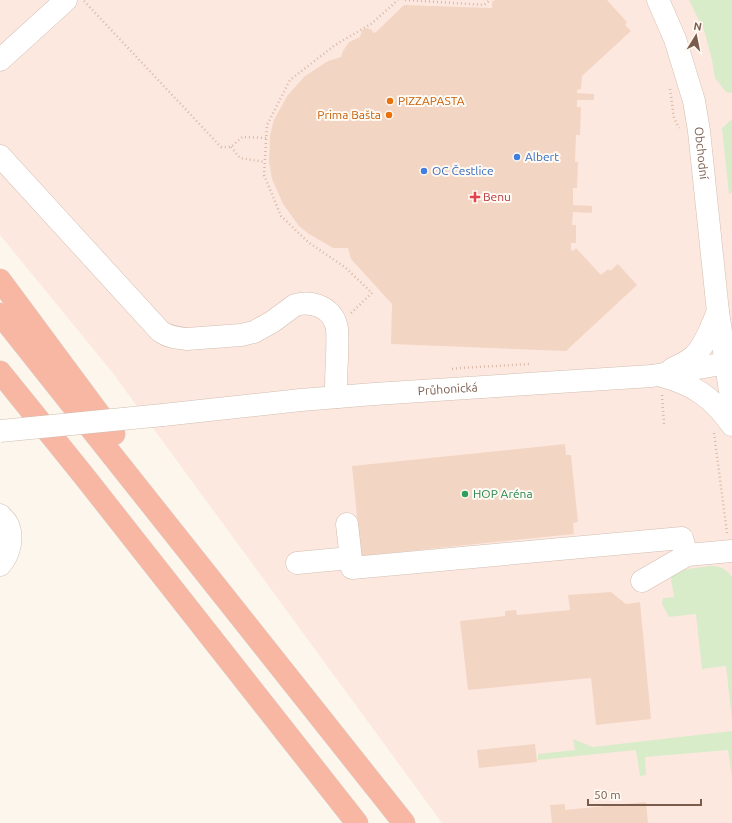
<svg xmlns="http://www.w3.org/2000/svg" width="732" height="823" viewBox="0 0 732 823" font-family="Ubuntu,sans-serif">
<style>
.commercial{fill:#fde8e0}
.green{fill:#d8ecc9}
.building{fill:#f3d5c3}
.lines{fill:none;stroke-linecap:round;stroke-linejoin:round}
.minor-casing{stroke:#d1beb0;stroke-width:23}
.highway-casing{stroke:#dad1cd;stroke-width:23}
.path{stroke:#d9b8a5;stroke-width:2.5;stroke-dasharray:1 3;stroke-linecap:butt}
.minor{stroke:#fff;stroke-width:22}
.highway{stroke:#f7b7a3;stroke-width:22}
.minor-bridge-casing{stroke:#d1beb0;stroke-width:23;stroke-linecap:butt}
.minor-bridge{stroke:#fff;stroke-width:22}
.food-dot{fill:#e8710a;stroke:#fffaf3;stroke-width:1.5}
.shop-dot{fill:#3f7fe0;stroke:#fffaf3;stroke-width:1.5}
.health-dot{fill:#e0444e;stroke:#fffaf3;stroke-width:1.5}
.leisure-dot{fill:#2e9e5b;stroke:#fffaf3;stroke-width:1.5}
.labels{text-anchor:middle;stroke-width:4;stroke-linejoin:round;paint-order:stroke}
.food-label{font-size:12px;fill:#c56008;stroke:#fffaf3;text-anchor:start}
.street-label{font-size:12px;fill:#7a5c4d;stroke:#fffaf3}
.shop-label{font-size:12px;fill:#366cbe;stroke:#fffaf3;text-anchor:start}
.health-label{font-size:12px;fill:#be3a42;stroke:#fffaf3;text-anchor:start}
.leisure-label{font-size:12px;fill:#27864d;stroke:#fffaf3;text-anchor:start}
</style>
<rect width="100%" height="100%" fill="#fdf6ec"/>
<path class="commercial" d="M0,0h732v823h-290l-330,-451 -112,-137z"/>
<g class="green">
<path d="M689,0h43v93l-6,-1 -11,-14 -3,-18 -8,-30z"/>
<path d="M732,119v74l-3,1 -7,-66z"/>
<path d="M710,566c11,0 16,3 22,11v144l-6,-55 -24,3 -6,-55 -27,3 -7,-13 1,-6 11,-1 -3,-18 3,-8z"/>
<path d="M732,731v47l-4,-28 -83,7 1,18 -6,1 -4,-26 -98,10v-6l37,-4 -2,-11 20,8z"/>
</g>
<g class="building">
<path d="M495,0h112l20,22 -2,3 6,6 -49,45 -1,13 -4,1v3l17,1v6h-17v7h4l-1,28h-4l-1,27h3l-1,26h-4v17l19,1v7l-19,-1 -1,13h4v18h-5v6l2,2 3,-3 25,27 7,-6 2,2 8,-7 19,21 -71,66 -175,-7 1,-40 -41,-45 -3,-11h-15l-24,-14 -10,-8 -16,-22 -11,-25 -3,-17 1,-27 4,-15 13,-24 18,-20 23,-15 13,-4 2,-6 6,-9 11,-5 2,-7 5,-2 5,2 1,3 3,-1 28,-27 88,3v-6z"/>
<path d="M565,444l1,11h5l7,67 -5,1 1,11 -213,22 -9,-90z"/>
<path d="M611,592l15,12 14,-2 11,117 -55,6 -5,-47 -123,12 -8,-69 45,-5v-5l11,-1 1,5 53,-5 -2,-15z"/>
<path d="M535,744l2,18 -58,6 -2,-18z"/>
<path d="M646,802l2,21h-96l-2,-18 15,-1v6z"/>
</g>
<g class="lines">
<g class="minor-casing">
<g id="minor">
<path id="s1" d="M658,0l17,39 19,62 5,30 19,181 14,92"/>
<path d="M0,60l66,-60"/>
<path d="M0,156c53,58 107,117 160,175 8,6 17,7 27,8l54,-4 13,-3 18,-10 23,-17c18,-5 39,3 42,24 1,10 0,20 0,31 -1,12 -1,24 -1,37"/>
<path d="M672,369c8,-4 16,-7 22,-13 12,-11 17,-30 24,-44"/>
<path d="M662,376c32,9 50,21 70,49"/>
<path id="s2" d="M163,415l138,-15 73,-6 278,-18 80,-14"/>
<path d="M0,515c2,3 5,5 7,8 7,13 3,31 -7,42"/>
<path d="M347,524l5,44 330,-30 5,17"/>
<path d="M297,563l53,-5"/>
<path d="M642,581l45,-26 45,-4"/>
</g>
</g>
<g class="highway-casing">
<g id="highway">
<path d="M0,280l114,154"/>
<path d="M0,314l404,509"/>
<path d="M0,372l84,104 273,347"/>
</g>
</g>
<g class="path">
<path d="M405,0l79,5 6,-5"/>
<path d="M84,1l137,146h10l11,-10 24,1"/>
<path d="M670,89l4,29 5,10"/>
<path d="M231,147l9,11 25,4"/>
<path d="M351,313l21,-20 -26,-25 -38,-26 -27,-26 -17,-41 3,-50 23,-45 45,-35 36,-21 27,-24"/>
<path d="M452,369l7,-1 72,-4"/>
<path d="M662,395l2,29"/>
<path d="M714,433l13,100"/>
</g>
<use href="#minor" class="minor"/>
<use href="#highway" class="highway"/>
<g class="minor-bridge-casing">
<path id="minor-bridge" d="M0,431l163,-16"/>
</g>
<use href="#minor-bridge" class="minor-bridge"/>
</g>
<g class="food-dot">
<circle cx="390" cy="101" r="4"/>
<circle cx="389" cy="115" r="4"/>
</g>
<g class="shop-dot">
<circle cx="517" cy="157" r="4"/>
<circle cx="424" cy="171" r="4"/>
</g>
<path class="health-dot" d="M473 191h4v4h4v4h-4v4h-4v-4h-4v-4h4z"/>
<circle class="leisure-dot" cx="465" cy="494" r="4"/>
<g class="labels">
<g class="food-label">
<text x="398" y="105">PIZZAPASTA</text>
<text x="381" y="119" text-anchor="end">Prima Bašta</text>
</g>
<g class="street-label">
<text dy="4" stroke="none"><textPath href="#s1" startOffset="160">Obchodní</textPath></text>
<text dy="4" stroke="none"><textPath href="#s2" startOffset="286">Průhonická</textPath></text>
</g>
<g class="shop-label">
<text x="525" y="161">Albert</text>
<text x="432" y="175">OC Čestlice</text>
</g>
<g class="health-label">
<text x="483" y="201">Benu</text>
</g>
<g class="leisure-label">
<text x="473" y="498">HOP Aréna</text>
</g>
</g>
<g transform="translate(696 36) rotate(10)" stroke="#fffaf3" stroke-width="3" paint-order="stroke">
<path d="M0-3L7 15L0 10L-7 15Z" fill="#7a5c4d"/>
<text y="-6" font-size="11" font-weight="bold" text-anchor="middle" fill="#7a5c4d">N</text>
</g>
<path d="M588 799v6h113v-6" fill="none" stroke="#7a5c4d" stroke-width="2"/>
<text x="594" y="799" font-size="12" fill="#7a5c4d" stroke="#fffaf3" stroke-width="3" paint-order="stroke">50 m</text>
</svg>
